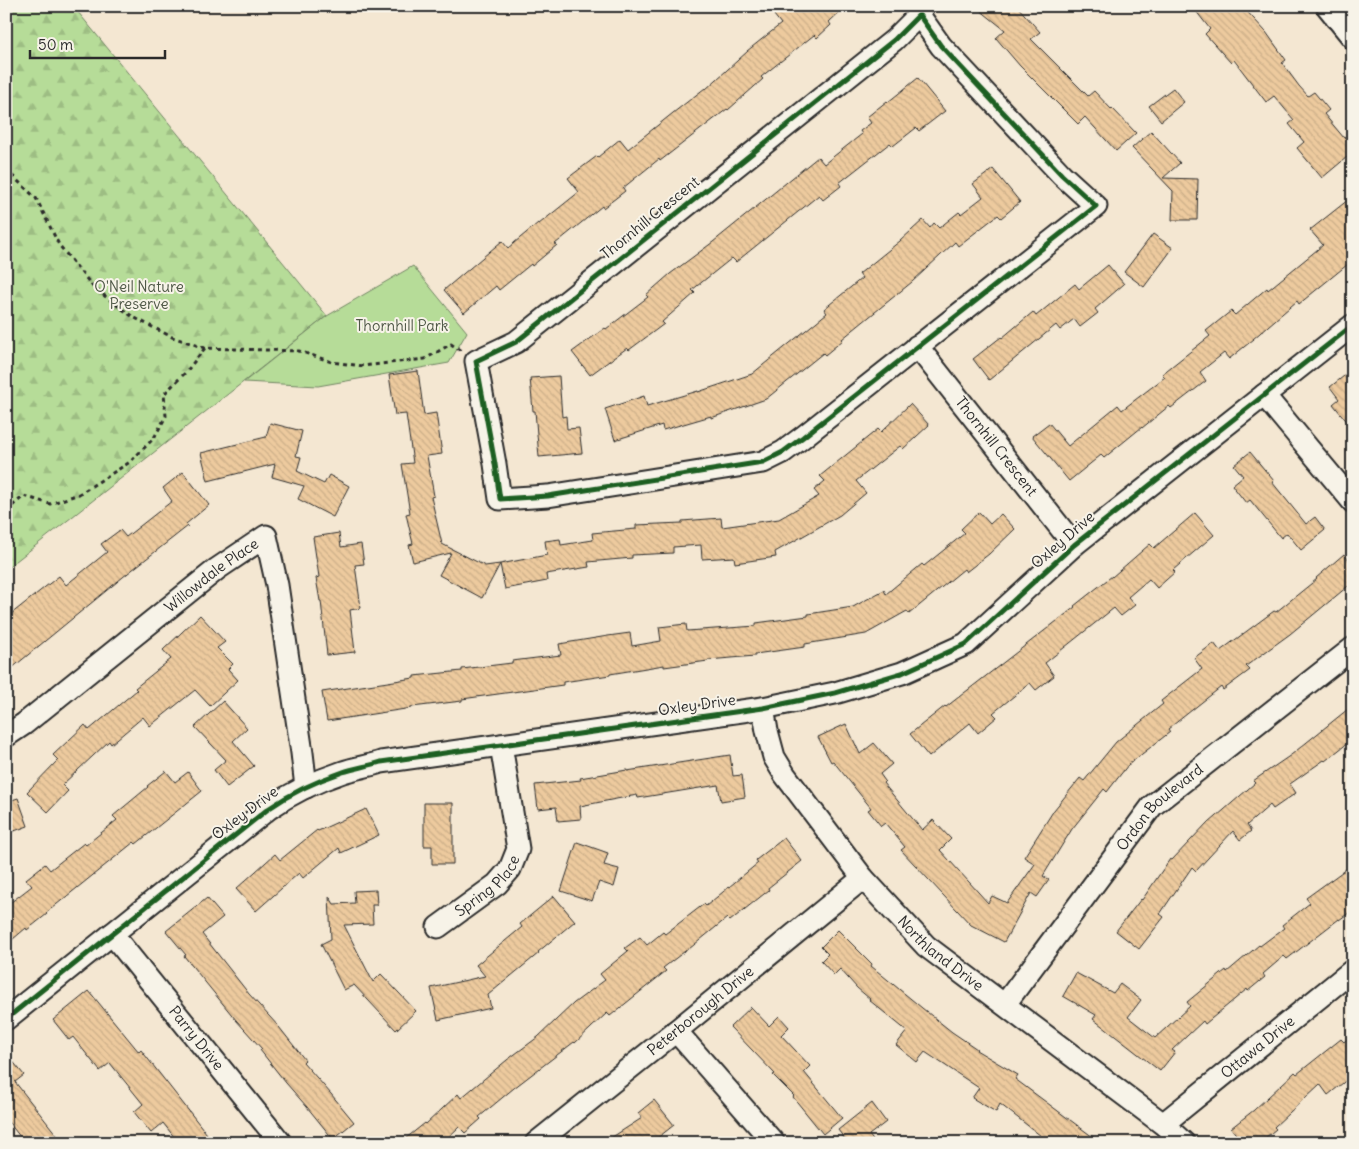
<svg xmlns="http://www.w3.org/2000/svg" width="1359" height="1149" viewBox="0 0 1359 1149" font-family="Delius,sans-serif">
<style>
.forest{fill:url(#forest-firs);stroke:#708462}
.green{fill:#b6dc98;stroke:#708462}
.building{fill:url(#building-back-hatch);stroke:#2b2b2b}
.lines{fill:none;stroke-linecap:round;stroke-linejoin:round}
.minor-casing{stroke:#2b2b2b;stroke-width:25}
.path{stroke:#2b2b2b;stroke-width:3;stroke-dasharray:4 4;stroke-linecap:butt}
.minor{stroke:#f7f3e8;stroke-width:21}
.cycleway-casing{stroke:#f7f3e8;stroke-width:8}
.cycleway{stroke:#1b5e20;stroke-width:5}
.labels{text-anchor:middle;stroke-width:4;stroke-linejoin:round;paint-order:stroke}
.street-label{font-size:15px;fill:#2b2b2b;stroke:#f7f3e8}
.park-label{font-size:15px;fill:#4e5746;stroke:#f7f3e8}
</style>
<defs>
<pattern id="forest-firs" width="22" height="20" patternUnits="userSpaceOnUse" patternTransform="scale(1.25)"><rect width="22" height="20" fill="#b6dc98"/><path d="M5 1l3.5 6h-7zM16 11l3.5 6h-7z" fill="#9dbd83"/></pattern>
<pattern id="building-back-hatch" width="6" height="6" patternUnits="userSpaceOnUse" patternTransform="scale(1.25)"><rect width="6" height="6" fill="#edca9e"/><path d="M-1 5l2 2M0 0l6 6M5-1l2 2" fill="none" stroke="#cbae88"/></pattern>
</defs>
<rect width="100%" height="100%" fill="#f4e7d2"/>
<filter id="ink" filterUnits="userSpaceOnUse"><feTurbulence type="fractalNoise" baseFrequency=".02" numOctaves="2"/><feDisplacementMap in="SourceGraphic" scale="10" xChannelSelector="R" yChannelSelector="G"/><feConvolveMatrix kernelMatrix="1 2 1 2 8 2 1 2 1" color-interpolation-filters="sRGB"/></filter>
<g filter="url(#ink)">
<path class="forest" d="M6,6h67l254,310 -321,253z"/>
<path class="green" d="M413,266l54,66 -18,31 -131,23 -74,-4 83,-66z"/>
<g class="building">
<path d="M783,6h63l-17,16 2,3 -14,13 -3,-3 -53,42 2,2 -35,31 -1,-1 -67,52 -1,-2 -36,29 2,3 -22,17 -1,-2 -47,38 2,1 -25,21 -1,-2 -32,26 -3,-4 -32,27 -20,-23 58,-49 6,7 30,-25 1,1 40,-32 -11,-14 29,-22 1,1 22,-18 8,10 45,-36 32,-25 1,1 42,-38h-1l34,-27 -7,-9z"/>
<path d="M975,6h42l23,26 -9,7 57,57 6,-5 17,18 1,-1 24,25 -20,18 -31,-34 -7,7 -58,-58 -24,-28 9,-8z"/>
<path d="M1192,6h50l24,26 20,28 -4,3 17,23 9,10 6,-4 15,18 -5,4 20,24 9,-7v21l-31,26 -25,-30 7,-6 -15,-18 5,-4 -20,-24 -8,6 -32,-42 -3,3 -26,-29 5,-5z"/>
<path d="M918,78l27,33 -26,20 -3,-3 -23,18 -3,-3 -51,40 2,3 -18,14 -4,-5 -83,67 -4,-4 -40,32 3,3 -33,29 2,2 -35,26 -2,-2 -37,27 -18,-23 33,-24 1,1 42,-32 -2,-2 24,-21 43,-32 105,-85 6,7 38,-30 -2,-3 11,-8 -4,-6 20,-16 1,1z"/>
<path d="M1173,88l11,14 -23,19 -12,-15z"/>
<path d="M1151,131l29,32 -17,15 35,1 -1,41h-25l1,-29 -41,-43z"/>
<path d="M993,169l27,33 -19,16 -3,-3 -40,31 -3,-4 -43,40 -70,57 1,1 -18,15 -2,-2 -57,46 -55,19v-2l-48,14 -1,-5 -47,15 -10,-31 39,-13 3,10 51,-15v1l54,-18 75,-61 -3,-4 38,-31 -3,-4 41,-33 23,-21 7,8 4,-5 5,5 20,-16 2,2 22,-17 -10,-13z"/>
<path d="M1353,196v64l-54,44 -2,-3 -44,38h1l-25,20 -5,-6 -24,19 6,9 -35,27 -2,-2 -27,22v-1l-38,31 -3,-3 -32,26 -37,-45 17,-13 19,23 50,-41 4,5 43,-33 -3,-3 48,-38 -4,-5 25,-20 4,4 32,-27 1,2 55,-45 -13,-15z"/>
<path d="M1153,234l20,14 -29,39 -20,-15z"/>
<path d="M1108,265l16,19 -29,25 3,4 -18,14 -6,-8 -14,11 -4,-5 -67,55 -16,-21 28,-22 1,1 31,-26 3,4 39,-32 4,5z"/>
<path d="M1353,369v60l-20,-25 6,-5 -9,-12z"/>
<path d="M418,371l6,44 12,-2 6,41 -15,2 7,40 -3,1 11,47 43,22 15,-2 -18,34 -43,-23 12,-22 -38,9 -4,-17 4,-1 -7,-30 4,-1 -8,-49 11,-1 -7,-49 -11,1 -6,-40z"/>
<path d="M559,376l3,41 4,-1 1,13 12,-1 3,25 -43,4 -4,-46h-2l-3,-33z"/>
<path d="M910,404l19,21 -26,24 -3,-3 -44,35 10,12 -26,22 -65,37 1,5 -41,6 -1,-6 -32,2 -1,-14 -28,2v6l-41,2v3l-44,4 1,5 -43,7 1,7 -42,8 -5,-25 47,-9 -2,-14 15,-2 1,6 32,-5 -1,-7 44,-4v-4l46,-2v-2l39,-3 1,9 57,-8 40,-23 -5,-6 11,-9 -5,-5 58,-47 3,3z"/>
<path d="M270,423l32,8 -6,25 5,1 -4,14 27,13 5,-9 20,11 -16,31 -35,-18 6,-13 -32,-9 3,-13 -67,17 -7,-28 65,-16z"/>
<path d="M1250,452l24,29 -2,1 34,42 9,-7 10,13 -24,20 -14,-17 -6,5 -31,-38 -4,3 -14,-18 11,-9 -9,-11z"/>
<path d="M183,472l26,33 -23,19 2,2 -65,51 -117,96v-55l53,-42 7,9 41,-33 -6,-8 19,-14 6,7 46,-36 -9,-13z"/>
<path d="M979,512l11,12 11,-10 14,15 -26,25 -23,18 -2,-3 -55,45 -2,-3 -41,23 -61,10v3l-50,7v2l-47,4v1l-44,6v-2l-54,9v1l-47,7v3l-101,14v2l-50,6v1l-85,13 -5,-29 92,-14v-2l48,-5v-2l50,-6v-2l49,-6 -2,-11 49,-8 22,-3 2,13 29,-5 -2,-14 27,-3 1,7 69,-5v-3l52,-7v-2l45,-7 31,-17 2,4 36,-30 2,2 41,-33 -4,-4z"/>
<path d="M1195,513l19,22 -41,35 2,2 -18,16 -8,-9 -21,18 7,8 -14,11 -7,-8 -69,55 9,13 -18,14 -6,-7 -37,30 4,4 -19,16 -8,-10 -41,34 -19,-23 35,-28 1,1 129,-100 -1,-1 38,-30v1l38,-33 4,4z"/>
<path d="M339,533l2,14 20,-3 3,20 -9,1 6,43 -11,2 5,42 -28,3 -6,-54h-1l-4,-23 3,-1 -6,-40z"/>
<path d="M1344,554l9,11v17l-63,52 -44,32 4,4 -27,20 -2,-3 -53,42 2,3 -42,33 -21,27 -3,-3 -32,40 -29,47 6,4 -12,17 -6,-4 -27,49 -33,-17 -70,-75 4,-3 -20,-24 -4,3 -13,-16 3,-2 -38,-47 -2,1 -13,-25 28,-13 14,30 14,-11 18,21 -12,10 5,7 -2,2 39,47 11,-10 18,19 -11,11 48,53 4,-7 15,7 28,-39 -11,-7 30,-47 26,-32 4,3 32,-39 47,-38 -2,-3 41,-32 -8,-11 20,-15 6,8 54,-40 2,1 41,-33 -1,-1z"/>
<path d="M200,615l25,27 -8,6 16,16 -5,5 10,11 -28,26 -15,-16 -45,36 -7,-9 -32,27 -2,-3 -47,44 6,6 -20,21 -21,-20 31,-32 -5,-5 32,-30 4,5 48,-40 -2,-2 36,-29 -8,-9z"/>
<path d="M223,701l24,27 -14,13 21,25 -27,21 -13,-17 12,-10 -31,-33z"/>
<path d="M1353,705v34l-28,22 -1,-1 -34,24 6,9 -23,16 -3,-4 -23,20 4,6 -11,9 -7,-9 -37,40 -4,-4 -32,47 4,3 -25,32 -23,-18 25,-32 1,1 28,-41 2,1 36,-38 1,1 46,-40 -2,-2 38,-26z"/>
<path d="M730,755l3,21 9,-1 3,22 -24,4 -3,-16 -80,13 -1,-3 -57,11 1,13 -23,2 -2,-14 -18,2 -3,-24 46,-5 -1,-2 47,-8v1z"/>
<path d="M166,771l9,11 13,-10 14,19 -66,53 -2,-2 -88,71 1,1 -20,16 -1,-2 -20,17v-39l26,-20 -6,-7 19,-15 5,6 34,-27 2,2 31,-25 -4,-4 35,-29 -1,-1z"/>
<path d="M18,798l10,28 -22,8v-32z"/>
<path d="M424,803h29v61h-21v-18h-8z"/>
<path d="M366,809l13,26 -38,18 -2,-5 -36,30 -4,-5 -43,38 -20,-22 39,-35 5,6 37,-30 1,1z"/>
<path d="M784,838l18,23 -34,27 1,2 -39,31 -3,-3 -38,31v-1l-26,20 3,3 -56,45 -3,-3 -32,30 -1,-1 -60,46 -35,29 2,2 -16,14 -6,-6 -17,16h-42l25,-20 1,1 32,-30 3,4 46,-38 31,-23 36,-34 31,-23 -5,-6 28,-23 -3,-3 15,-11 7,8 16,-13 2,2 39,-30 2,2 52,-43 -2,-3z"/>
<path d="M577,842l31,11 -4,12 15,4 -5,18 -15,-5 -7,19 -31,-10z"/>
<path d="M1353,864v46l-14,10v-1l-52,40 -3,-3 -21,18 2,3 -17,14 -1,-2 -42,35 -2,-3 -31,29 3,2 -15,19 -67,-52 3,-4 -33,-19 13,-23 37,20 7,-9 21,16 -13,17 27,21 35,-32 -3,-4 39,-32 1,2 32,-27 1,1 24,-18 -2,-3 28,-22 -4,-5z"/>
<path d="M376,890l1,15h-5l1,19 -29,1 29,57 8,-8 35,37 -20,19 -42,-45 -10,5 -23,-46 10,-5 -2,-43 5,8 21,-1 -1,-12z"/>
<path d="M554,896l21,25 -37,31 1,1 -51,42 3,13 -53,12 -7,-32 54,-12 -9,-11 46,-38 -2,-3z"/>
<path d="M207,898l16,19 -21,17 47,60 30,33 26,33 -2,2 28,32 23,28 -21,17 -26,-32 -21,-24 -26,-33 2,-1 -26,-29 -52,-64 2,-1 -20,-24z"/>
<path d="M838,930l34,34 -1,2 51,42 30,24 25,17 -1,1 42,25 -3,4 86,64h-51l-50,-39 -4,8 -24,-14 7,-10 -54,-36 -8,10 -21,-17 11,-14 -38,-31 1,-1 -13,-11 -17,-19 -6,6 -13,-14 7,-7 -7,-7z"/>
<path d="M89,991l50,61 2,-2 73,93h-35l-16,-20 -12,10 -17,-21 9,-8 -33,-41 -10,8 -27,-34 -4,3 -16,-20z"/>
<path d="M751,1007l18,19 10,-10 10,11 -8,8 29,31 -6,6 38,46 -19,16 -30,-37 1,-1 -21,-21 2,-1 -45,-47z"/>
<path d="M1353,1034v41l-25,20 -8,-11 -46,43 2,2 -17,14h-16l-12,-15 23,-18 41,-38 2,2 44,-35 3,3z"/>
<path d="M6,1053l18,22 -9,7 48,61h-38l-19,-24z"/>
<path d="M654,1100l20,25 -23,18h-48l39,-25 -4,-5z"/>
<path d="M872,1103l14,19 -17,13 6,8h-27l-10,-13z"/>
</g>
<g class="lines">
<g class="minor-casing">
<g id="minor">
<path d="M1327,6l26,32"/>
<path d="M919,15l22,31 121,129 34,31 -293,231 -20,15 -20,10 -215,34 -48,3 -5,-35 -19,-103 40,-19 378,-302z"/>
<path d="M1336,18l14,-12"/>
<path id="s1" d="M917,346l157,199"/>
<path d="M1264,395l89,107"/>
<path id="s2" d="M763,708l4,23 7,26 11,18 78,103 63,68 237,178 21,19"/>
<path id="s3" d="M6,736l18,-12 193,-155 49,-33 11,49 25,168 4,34"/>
<path id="s4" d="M438,927l59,-43 13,-15 8,-20 -17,-104"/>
<path id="s5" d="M112,934l169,209"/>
<path id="s6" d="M1005,1004l147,-198 201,-158"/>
<path d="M6,1019l262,-210c23,-16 48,-28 75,-37 12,-4 26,-6 38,-10l382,-54 72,-15 67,-20 64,-29 108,-99 279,-220"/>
<path d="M676,1031l98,112"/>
<path id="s7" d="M1163,1124l190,-154"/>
<path id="s8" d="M536,1143l140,-112 187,-153"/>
</g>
</g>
<g class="path">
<path d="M6,170l30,28 23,47 35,43 39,29 39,20 33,11 94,3 33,11 31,4 62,-7 26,-15 10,7"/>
<path d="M6,511l18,-15 26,8 29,-10 51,-32 24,-24 12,-22 -2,-22 22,-22 19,-24"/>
</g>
<use href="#minor" class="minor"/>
<g class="cycleway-casing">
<g id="cycleway">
<path d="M919,15l22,31 121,129 34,31 -293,231 -20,15 -20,10 -215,34 -48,3 -5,-35 -19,-103 40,-19 378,-302z"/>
<path d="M6,1019l262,-210c23,-16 48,-28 75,-37 12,-4 26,-6 38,-10l382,-54 72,-15 67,-20 64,-29 108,-99 279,-220"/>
</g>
</g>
<use href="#cycleway" class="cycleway"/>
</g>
</g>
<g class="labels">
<g class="street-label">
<text transform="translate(650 218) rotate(-39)" y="5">Thornhill Crescent</text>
<text dy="5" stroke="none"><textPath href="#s1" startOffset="128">Thornhill Crescent</textPath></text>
<text transform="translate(1063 540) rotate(-41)" y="5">Oxley Drive</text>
<text dy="5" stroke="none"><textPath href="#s3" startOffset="261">Willowdale Place</textPath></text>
<text transform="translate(697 705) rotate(-8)" y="5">Oxley Drive</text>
<text dy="5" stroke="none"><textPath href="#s6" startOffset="251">Ordon Boulevard</textPath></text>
<text transform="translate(245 813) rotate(-37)" y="5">Oxley Drive</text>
<text dy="5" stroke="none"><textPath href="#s4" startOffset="65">Spring Place</textPath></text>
<text dy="5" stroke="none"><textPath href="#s2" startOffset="309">Northland Drive</textPath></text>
<text dy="5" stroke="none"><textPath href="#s8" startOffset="211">Peterborough Drive</textPath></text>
<text dy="5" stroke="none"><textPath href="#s5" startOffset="134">Parry Drive</textPath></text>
<text dy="5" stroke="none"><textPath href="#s7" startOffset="122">Ottawa Drive</textPath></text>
</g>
<g class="park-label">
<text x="139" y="292">O'Neil Nature<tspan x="139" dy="17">Preserve</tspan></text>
<text x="402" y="331">Thornhill Park</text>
</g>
</g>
<rect width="1359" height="1149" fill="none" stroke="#f7f3e8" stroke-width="25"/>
<rect x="12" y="12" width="1334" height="1124" fill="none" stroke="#2b2b2b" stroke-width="2" filter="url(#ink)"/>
<path d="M30 50v8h135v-8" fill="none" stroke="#2b2b2b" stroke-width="2.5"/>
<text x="38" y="50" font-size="15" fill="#2b2b2b" stroke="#f7f3e8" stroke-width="4" paint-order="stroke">50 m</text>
</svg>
